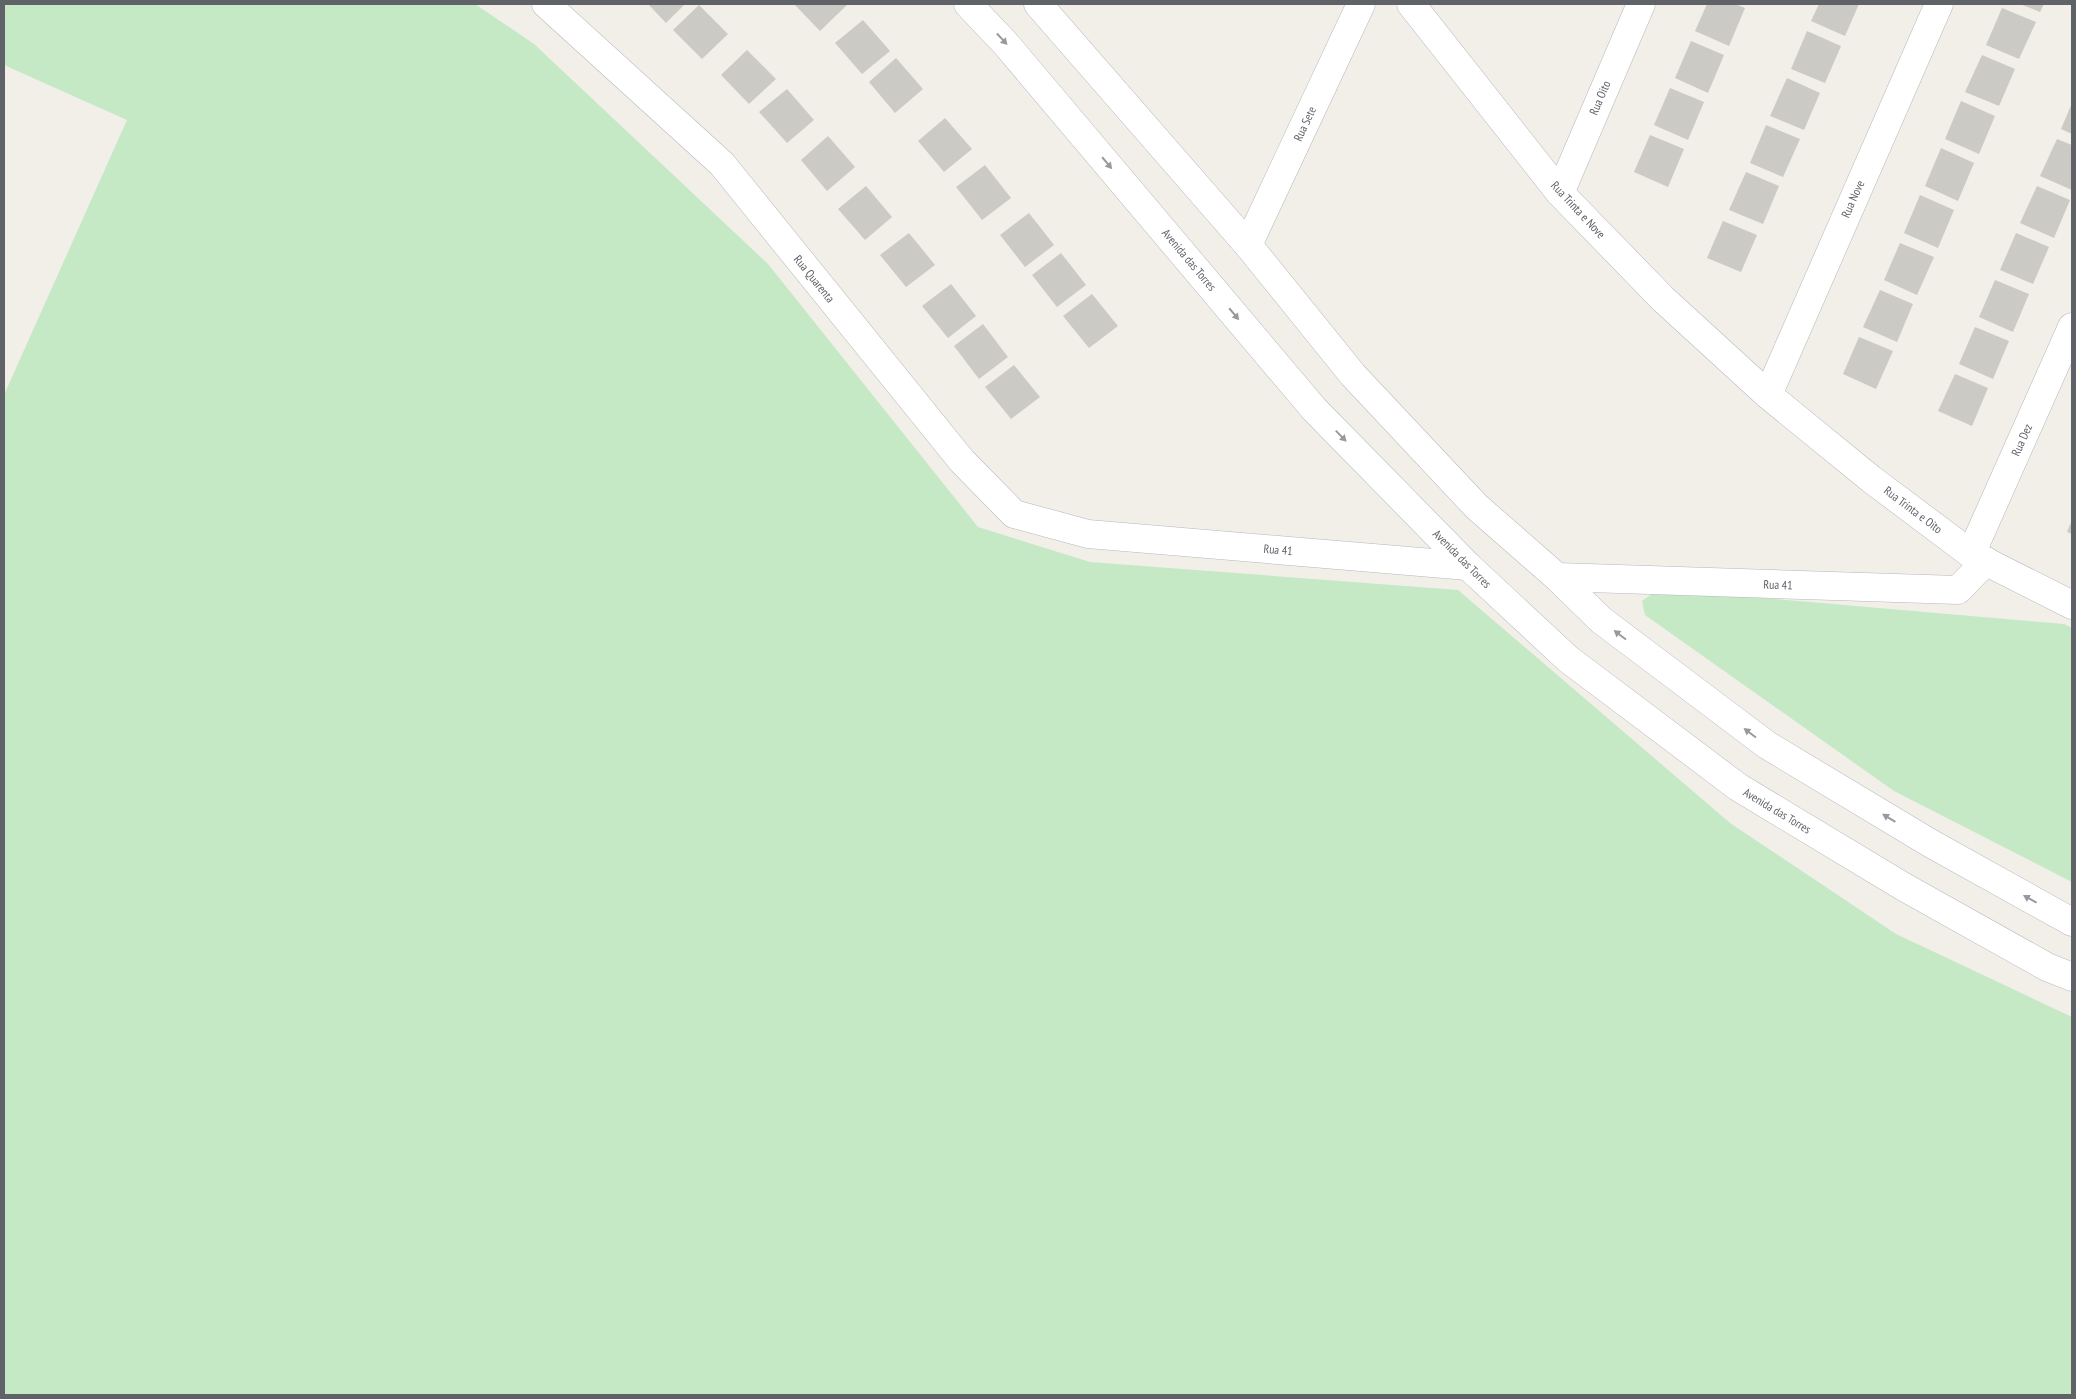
<svg xmlns="http://www.w3.org/2000/svg" width="2076" height="1399" viewBox="0 0 2076 1399" font-family="'PT Sans Narrow',sans-serif">
<style>
.green{fill:#c5e8c5}
.building{fill:#cccac5}
.lines{fill:none;stroke-linecap:round;stroke-linejoin:round}
.street-casing{stroke:#b5b8bc;stroke-width:29}
.secondary-casing{stroke:#b6babf;stroke-width:29}
.street{stroke:#fff;stroke-width:28}
.secondary{stroke:#fff;stroke-width:28}
.oneway{fill:#979a9d}
.labels{text-anchor:middle;stroke-width:5;stroke-linejoin:round;paint-order:stroke}
.street-label{font-size:12px;fill:#5f6368;stroke:#fff}
</style>
<rect width="100%" height="100%" fill="#f1efe8"/>
<g class="green">
<path d="M4,4h471l59,40 234,220 210,263 112,35 368,28 272,233 166,111 176,83v378h-2068v-1000l123,-275 -123,-55z"/>
<path d="M1659,589l405,35 8,4v254l-178,-91 -249,-176 -3,-14z"/>
</g>
<g class="building">
<path d="M648,4h37l-19,19z"/>
<path d="M794,4h51l2,1 -27,26z"/>
<path d="M1707,4h28l10,4 -16,38 -34,-15z"/>
<path d="M1819,4h40l-14,32 -34,-15z"/>
<path d="M2020,4h24l-4,8z"/>
<path d="M699,5l29,29 -26,25 -29,-29z"/>
<path d="M2002,8l34,14 -17,37 -33,-14z"/>
<path d="M863,20l27,31 -28,23 -27,-31z"/>
<path d="M1807,31l34,15 -16,37 -34,-14z"/>
<path d="M1691,41l33,14 -16,38 -33,-15z"/>
<path d="M747,50l29,29 -27,25 -28,-29z"/>
<path d="M1982,55l33,14 -16,37 -34,-14z"/>
<path d="M896,58l27,31 -28,24 -26,-31z"/>
<path d="M1787,78l33,15 -16,37 -34,-14z"/>
<path d="M1670,88l34,14 -16,38 -34,-15z"/>
<path d="M787,89l27,31 -27,23 -28,-31z"/>
<path d="M1961,101l34,15 -16,38 -34,-15z"/>
<path d="M2072,103v31l-11,-5z"/>
<path d="M945,118l27,31 -28,23 -26,-31z"/>
<path d="M1766,125l34,14 -17,38 -33,-14z"/>
<path d="M1650,135l34,14 -16,38 -34,-15z"/>
<path d="M828,136l27,31 -28,24 -26,-31z"/>
<path d="M2057,139l15,6v45l-32,-14z"/>
<path d="M1941,148l33,15 -16,38 -33,-15z"/>
<path d="M985,165l26,33 -29,22 -26,-33z"/>
<path d="M1746,172l33,14 -16,38 -34,-14z"/>
<path d="M866,186l26,31 -27,23 -27,-31z"/>
<path d="M2037,186l33,14 -16,38 -34,-15z"/>
<path d="M1920,195l34,15 -16,38 -34,-15z"/>
<path d="M1029,213l25,32 -29,22 -25,-32z"/>
<path d="M1723,221l34,14 -16,37 -34,-14z"/>
<path d="M909,233l26,32 -29,22 -26,-32z"/>
<path d="M2016,233l33,14 -16,37 -33,-14z"/>
<path d="M1900,243l34,14 -17,38 -33,-15z"/>
<path d="M1061,253l25,32 -29,22 -25,-32z"/>
<path d="M1995,280l34,14 -16,38 -34,-15z"/>
<path d="M951,284l25,32 -28,22 -26,-32z"/>
<path d="M1880,290l33,14 -16,38 -34,-15z"/>
<path d="M1092,294l26,32 -29,22 -26,-32z"/>
<path d="M983,324l25,33 -29,22 -25,-33z"/>
<path d="M1975,327l34,14 -16,38 -34,-15z"/>
<path d="M1859,337l34,14 -17,38 -33,-15z"/>
<path d="M1014,365l26,32 -29,22 -26,-32z"/>
<path d="M1955,374l33,14 -16,38 -34,-15z"/>
<path d="M2072,520v14l-5,-2z"/>
</g>
<g class="lines">
<g class="street-casing">
<g id="street">
<path d="M546,4l176,160 240,297 52,53 74,20 380,32"/>
<path d="M1411,4l149,189 103,106 105,96 103,84 100,75 101,51"/>
<path d="M1560,193l81,-189"/>
<path d="M1248,245l113,-241"/>
<path d="M1768,395l171,-391"/>
<path d="M1971,554l101,-227"/>
<path d="M1557,577l401,13 28,-29"/>
</g>
</g>
<g class="secondary-casing">
<g id="secondary">
<path d="M968,4l37,39 309,366 154,157 100,93 170,128 166,100 143,80 25,10"/>
<path d="M1038,4l210,241 105,130 124,132 80,70 44,43 166,125 163,98 142,79"/>
</g>
</g>
<use href="#street" class="street"/>
<use href="#secondary" class="secondary"/>
</g>
<defs><path id="oneway-solid" d="M-6-.8H1V-3.2L6.5 0L1 3.2V.8H-6Z" transform="scale(1.25)"/></defs>
<g class="oneway">
<use href="#oneway-solid" transform="translate(1002 39) rotate(47)"/>
<use href="#oneway-solid" transform="translate(1107 163) rotate(50)"/>
<use href="#oneway-solid" transform="translate(1234 314) rotate(50)"/>
<use href="#oneway-solid" transform="translate(1341 436) rotate(46)"/>
<use href="#oneway-solid" transform="translate(1620 635) rotate(-143)"/>
<use href="#oneway-solid" transform="translate(1750 733) rotate(-143)"/>
<use href="#oneway-solid" transform="translate(1889 818) rotate(-149)"/>
<use href="#oneway-solid" transform="translate(2030 899) rotate(-151)"/>
</g>
<g class="labels">
<g class="street-label">
<text transform="translate(1600 98) rotate(-67)" y="4">Rua Oito</text>
<text transform="translate(1305 124) rotate(-65)" y="4">Rua Sete</text>
<text transform="translate(1853 199) rotate(-66)" y="4">Rua Nove</text>
<text transform="translate(1578 210) rotate(47)" y="4">Rua Trinta e Nove</text>
<text transform="translate(1189 260) rotate(50)" y="4">Avenida das Torres</text>
<text transform="translate(814 279) rotate(51)" y="4">Rua Quarenta</text>
<text transform="translate(2022 440) rotate(-66)" y="4">Rua Dez</text>
<text transform="translate(1913 510) rotate(37)" y="4">Rua Trinta e Oito</text>
<text transform="translate(1278 550) rotate(5)" y="4">Rua 41</text>
<text transform="translate(1462 559) rotate(45)" y="4">Avenida das Torres</text>
<text transform="translate(1778 585) rotate(2)" y="4">Rua 41</text>
<text transform="translate(1777 811) rotate(31)" y="4">Avenida das Torres</text>
</g>
</g>
<rect width="2076" height="1399" fill="none" stroke="#5f6368" stroke-width="10"/>
</svg>
